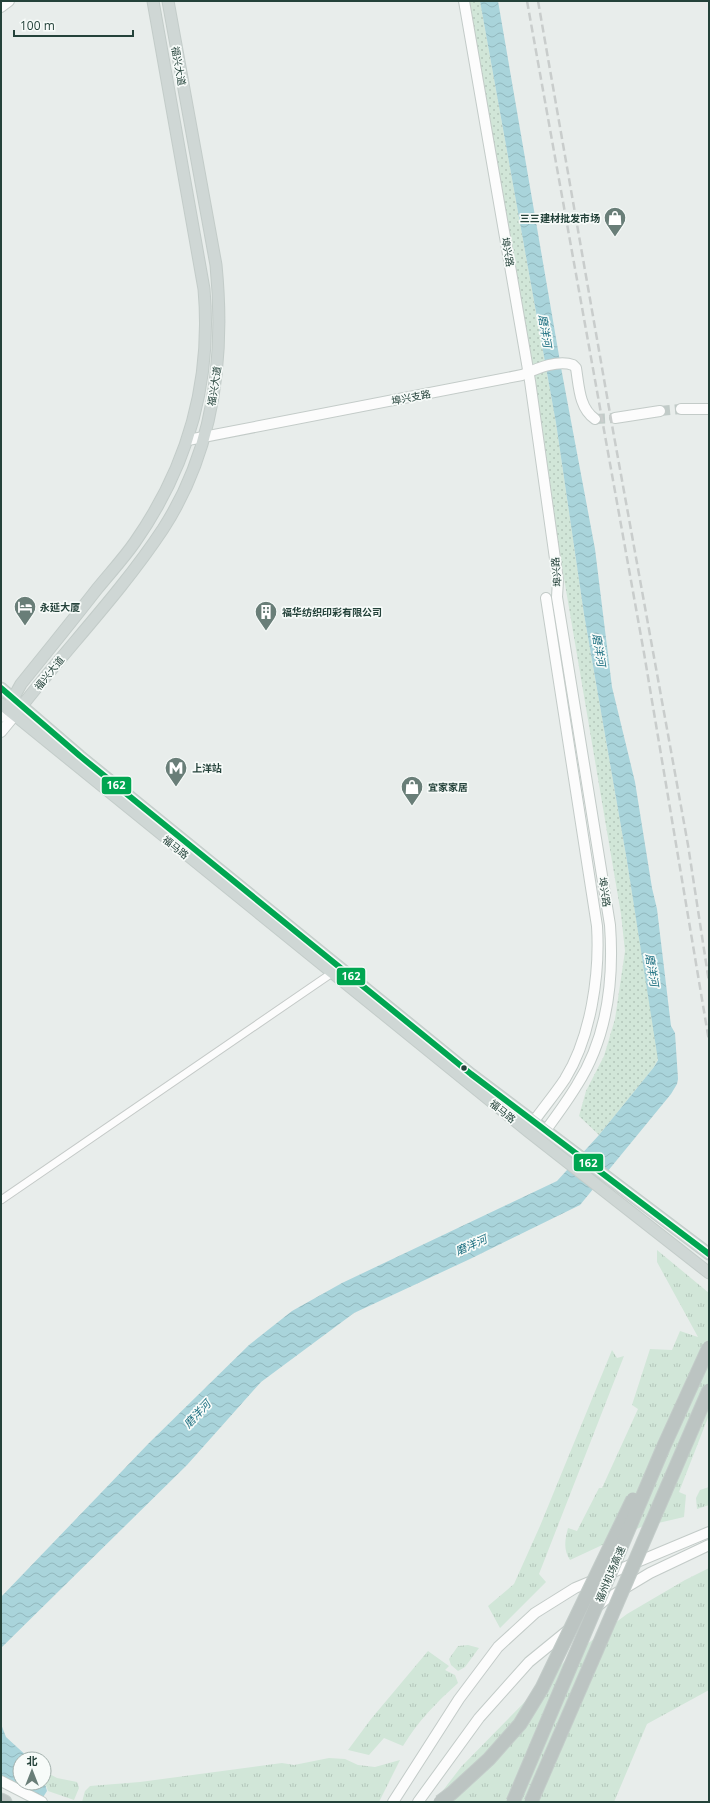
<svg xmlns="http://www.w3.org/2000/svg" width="710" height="1803" viewBox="0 0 710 1803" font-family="'Open Sans','Noto Sans SC',sans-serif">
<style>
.grass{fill:url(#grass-tufts)}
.park{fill:url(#park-dots)}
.water{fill:url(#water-waves)}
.pier{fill:#e8edeb}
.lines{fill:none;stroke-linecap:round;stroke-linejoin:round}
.secondary-tunnel{stroke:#c1cbc8;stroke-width:10;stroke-dasharray:10 5;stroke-linecap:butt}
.street-casing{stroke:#c5cac8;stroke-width:9}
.secondary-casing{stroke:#c3cbc8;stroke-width:12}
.primary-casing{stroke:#c3ccc9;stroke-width:13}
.highway-casing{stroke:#c3ccc9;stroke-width:15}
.street{stroke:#fcfcfc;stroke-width:7}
.secondary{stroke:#fcfcfc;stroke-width:10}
.primary{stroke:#cfd7d5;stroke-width:11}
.highway{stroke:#bcc4c2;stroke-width:13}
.rail{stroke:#c9cdcc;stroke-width:2.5;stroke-dasharray:8 4;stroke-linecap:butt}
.highway-bridge-casing{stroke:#c3ccc9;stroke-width:15;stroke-linecap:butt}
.highway-bridge{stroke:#bcc4c2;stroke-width:13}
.bus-1-casing{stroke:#f7fbf9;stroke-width:9}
.bus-1{stroke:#00a651;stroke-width:6}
.bus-dot{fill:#24423a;stroke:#f7fbf9;stroke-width:1.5}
.labels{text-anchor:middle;stroke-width:3.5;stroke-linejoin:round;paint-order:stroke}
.street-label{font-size:10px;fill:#24423a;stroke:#f7fbf9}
.poi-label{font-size:10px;font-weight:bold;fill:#24423a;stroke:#f7fbf9;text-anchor:start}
.water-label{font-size:11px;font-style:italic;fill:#1c6f80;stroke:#f7fbf9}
.line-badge{stroke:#f7fbf9;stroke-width:1.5}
.badge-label{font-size:11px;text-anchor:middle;font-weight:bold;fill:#fff}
</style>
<defs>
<pattern id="grass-tufts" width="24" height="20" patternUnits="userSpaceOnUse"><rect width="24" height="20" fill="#d1e6d8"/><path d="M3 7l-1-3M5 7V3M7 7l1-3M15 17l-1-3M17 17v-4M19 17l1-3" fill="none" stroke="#b3c6ba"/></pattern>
<pattern id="park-dots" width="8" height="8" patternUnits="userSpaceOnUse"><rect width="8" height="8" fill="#d1e6d8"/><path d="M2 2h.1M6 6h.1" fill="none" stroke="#b3c6ba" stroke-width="1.8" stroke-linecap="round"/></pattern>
<pattern id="water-waves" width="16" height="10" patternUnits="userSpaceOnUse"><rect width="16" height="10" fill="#a9d4db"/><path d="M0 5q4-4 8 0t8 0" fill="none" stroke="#91b7bd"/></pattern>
</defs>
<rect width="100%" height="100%" fill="#e8edeb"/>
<g class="grass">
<path d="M657,1250l52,43v122l-30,77 7,3 -2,22 -43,10 -71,33c-7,-11 -5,-20 -2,-32l9,3 22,-43h3l36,-79 -6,-4 18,-56 22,1 8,-19 18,6 -41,-75z"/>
<path d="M612,1350l5,8 7,-2 -85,218 7,8 -46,46 -12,-22 26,-22 26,-58z"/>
<path d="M709,1487v18l-12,4 -1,-11 4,-8z"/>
<path d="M709,1568v122l-62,34 -33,78h-180l27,-35 105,-107 61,-46 58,-34z"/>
<path d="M468,1645l11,3 -14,19 -7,4 -7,-6 -2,-6 9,-13z"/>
<path d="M428,1651l21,15 -4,4 10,5 3,8c-21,19 -40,38 -55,63l-19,-8 -15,17 -21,-5 23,-31z"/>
<path d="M329,1758l16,1 13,6 17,2 25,-7 -21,42h-297l3,-11 5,-5 50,-4 142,-19 12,2z"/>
<path d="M44,1771l13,7 20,4 2,6 -5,12 -26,-9 -4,-11z"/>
</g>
<path class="park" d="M466,1h14l76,422 28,191 43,247 31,194v4l-4,8 -55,68 -20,-19 7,-25 18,-35 11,-37 10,-68 -4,-37z"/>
<g class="water">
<path d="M480,1h18l64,372 33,176 17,138 23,95 17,106 5,21 14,117 4,7 3,46 -1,5 -6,10 -91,111 -110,54 -116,54 -93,69 -74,83 -186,183v-51l148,-154 100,-98 43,-34 50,-28 215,-102 42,-46 55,-68 4,-7 -31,-199 -43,-247 -28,-191z"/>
<path d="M1,1724l5,13 24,22h-10v24h24v-3l3,11 -7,11h-39z"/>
</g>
<path class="pier" d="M1,1787l30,15h-30z"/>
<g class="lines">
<g class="secondary-tunnel">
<path d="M660,411l21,-2"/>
<path d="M595,419l20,-1"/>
</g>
<g class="street-casing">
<path id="street" d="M1,1200l331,-227"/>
</g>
<g class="secondary-casing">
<g id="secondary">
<path d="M464,1l66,380 28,199 -1,17 53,328c4,55 -3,113 -33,160 -9,15 -20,30 -31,45"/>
<path d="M1,7l8,-6"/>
<path d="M681,409h28"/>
<path d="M615,418l45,-7"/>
<path d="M188,440l334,-65c14,-6 36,-16 51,-10l3,3c3,18 3,40 19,51"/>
<path d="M1,717l6,-8"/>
<path d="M1,732l14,-17"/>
<path d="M534,1121c10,-14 21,-27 31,-42 26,-42 35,-105 32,-153l-51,-328"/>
<path d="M1,1781l41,21"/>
<path d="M393,1802l66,-103 39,-52 37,-34 40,-25 134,-56"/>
<path d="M418,1802l61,-84 50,-56 76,-62 45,-27 59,-28"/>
</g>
</g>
<g class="primary-casing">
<g id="primary">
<path d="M1,688l79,68 391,318 238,180"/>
<path d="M1,704l528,428 180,141"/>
<path d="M10,704l11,-20c26,-32 51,-63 76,-95 13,-16 27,-31 38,-47 53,-76 77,-161 69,-253l-51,-288"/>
<path d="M18,711c47,-61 102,-117 145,-182 51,-79 62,-173 53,-264l-48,-264"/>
</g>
</g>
<g class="highway-casing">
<path id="highway" d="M1,1800l4,2"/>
</g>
<use href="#street" class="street"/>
<use href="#secondary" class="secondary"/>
<use href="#primary" class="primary"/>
<use href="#highway" class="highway"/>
<g class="rail">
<path d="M527,1l117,652 65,388"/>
<path d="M538,1l74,424 76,420 21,137"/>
</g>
<g class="highway-bridge-casing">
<g id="highway-bridge">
<path d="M440,1802l12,-9 37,-34 31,-35 22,-36 91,-189"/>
<path d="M513,1802l150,-354 46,-101"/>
<path d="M531,1802l178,-412"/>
</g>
</g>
<use href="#highway-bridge" class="highway-bridge"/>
<g class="bus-1-casing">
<path id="bus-1" d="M1,688l79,68 391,318 238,180"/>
</g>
<use href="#bus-1" class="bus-1"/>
</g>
<defs>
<g id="shop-pin" transform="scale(1.15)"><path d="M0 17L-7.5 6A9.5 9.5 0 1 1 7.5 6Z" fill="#697e78" stroke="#f7fbf9"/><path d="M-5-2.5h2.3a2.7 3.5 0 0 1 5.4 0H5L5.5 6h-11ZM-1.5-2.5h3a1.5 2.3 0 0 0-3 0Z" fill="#fff"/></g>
<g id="hotel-pin" transform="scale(1.15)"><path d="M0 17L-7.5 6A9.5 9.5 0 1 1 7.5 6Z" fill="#697e78" stroke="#f7fbf9"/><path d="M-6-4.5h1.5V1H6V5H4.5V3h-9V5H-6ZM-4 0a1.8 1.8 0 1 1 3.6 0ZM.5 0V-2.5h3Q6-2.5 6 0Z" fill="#fff"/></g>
<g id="building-pin" transform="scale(1.15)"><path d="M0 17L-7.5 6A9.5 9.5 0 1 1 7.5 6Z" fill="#697e78" stroke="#f7fbf9"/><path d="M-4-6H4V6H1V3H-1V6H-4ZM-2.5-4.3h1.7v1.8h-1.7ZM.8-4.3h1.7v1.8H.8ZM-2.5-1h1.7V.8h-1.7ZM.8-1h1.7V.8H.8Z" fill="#fff"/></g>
<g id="metro-pin" transform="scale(1.15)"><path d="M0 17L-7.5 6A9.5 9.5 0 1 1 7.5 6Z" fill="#697e78" stroke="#f7fbf9"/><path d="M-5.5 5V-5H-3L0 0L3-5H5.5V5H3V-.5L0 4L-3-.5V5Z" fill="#fff"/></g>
</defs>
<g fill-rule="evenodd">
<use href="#shop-pin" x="615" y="218"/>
<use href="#hotel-pin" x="25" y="607"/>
<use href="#building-pin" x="266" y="612"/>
<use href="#metro-pin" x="176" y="768"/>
<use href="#shop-pin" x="412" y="787"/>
</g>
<circle class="bus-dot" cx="464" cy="1068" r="3.5"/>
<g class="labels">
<g class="street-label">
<text transform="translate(179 66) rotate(80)" y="4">福兴大道</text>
<text transform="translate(508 252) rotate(80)" y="4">埠兴路</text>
<text transform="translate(214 386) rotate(-81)" y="4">福兴大道</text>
<text transform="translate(411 397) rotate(-11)" y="4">埠兴支路</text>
<text transform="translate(556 572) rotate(-95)" y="4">埠兴路</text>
<text transform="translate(49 673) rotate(-51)" y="4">福兴大道</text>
<text transform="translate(176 847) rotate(39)" y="4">福马路</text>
<text transform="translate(605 892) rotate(81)" y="4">埠兴路</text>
<text transform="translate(503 1111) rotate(39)" y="4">福马路</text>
<text transform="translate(610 1574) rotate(-67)" y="4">福州机场高速</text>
</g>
<g class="poi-label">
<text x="600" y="222" text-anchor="end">三三建材批发市场</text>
<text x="40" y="611">永延大厦</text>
<text x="282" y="616">福华纺织印彩有限公司</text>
<text x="192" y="772">上洋站</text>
<text x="428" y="791">宜家家居</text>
</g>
<g class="water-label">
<text transform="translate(545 331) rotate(81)" y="4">磨洋河</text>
<text transform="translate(599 650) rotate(81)" y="4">磨洋河</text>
<text transform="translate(652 970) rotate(81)" y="4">磨洋河</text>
<text transform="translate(471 1245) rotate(-24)" y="4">磨洋河</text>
<text transform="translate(197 1414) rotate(-47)" y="4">磨洋河</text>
</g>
</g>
<g class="line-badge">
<rect x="101" y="776" width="31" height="19" rx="4" fill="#00a651"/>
<rect x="336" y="967" width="30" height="19" rx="4" fill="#00a651"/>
<rect x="573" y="1153" width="31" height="19" rx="4" fill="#00a651"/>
</g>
<g class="badge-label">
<text x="116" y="789">162</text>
<text x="351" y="980">162</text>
<text x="588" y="1167">162</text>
</g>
<rect width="710" height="1803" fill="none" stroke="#24423a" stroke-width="4"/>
<g transform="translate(32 1771)"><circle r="19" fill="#f7fbf9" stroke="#a3b1ad"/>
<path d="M0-3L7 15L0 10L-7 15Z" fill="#697e78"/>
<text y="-6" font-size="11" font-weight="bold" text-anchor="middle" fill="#24423a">北</text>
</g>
<path d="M14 30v6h119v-6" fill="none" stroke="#24423a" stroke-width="2"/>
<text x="20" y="30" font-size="12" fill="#24423a" stroke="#f7fbf9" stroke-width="3" paint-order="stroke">100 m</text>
</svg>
